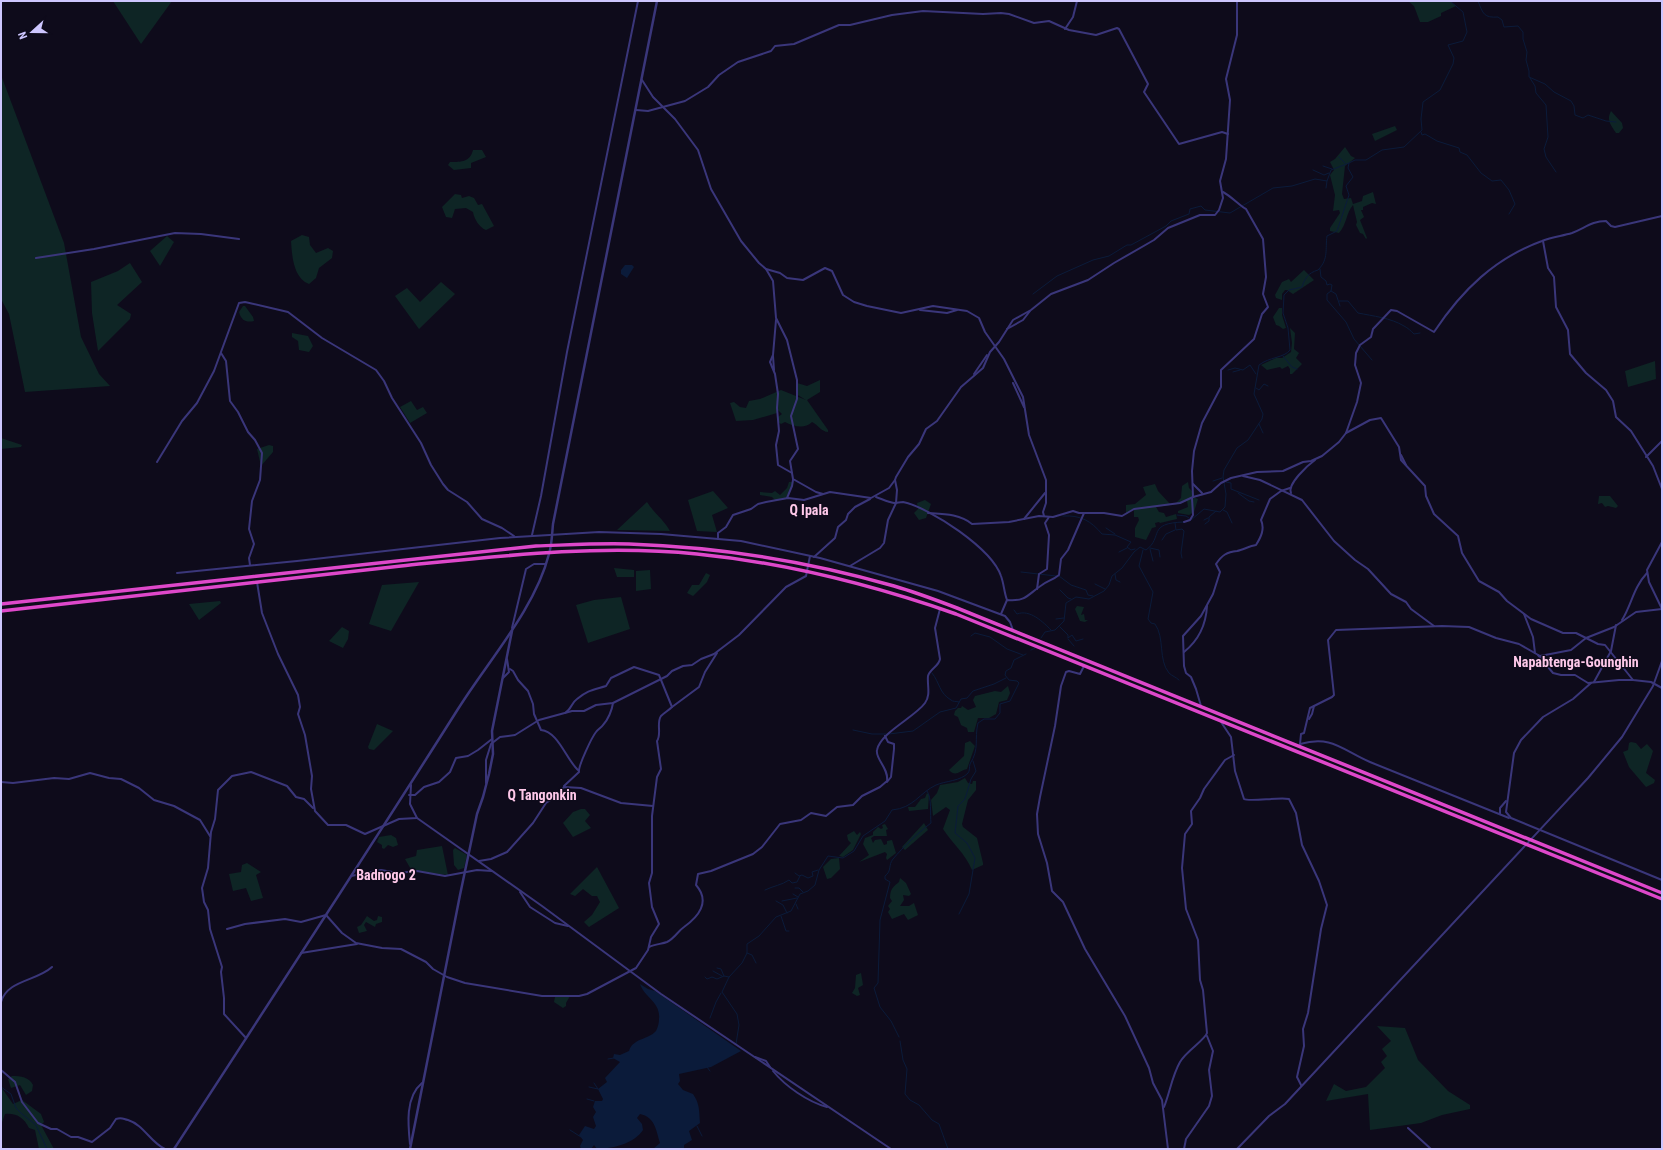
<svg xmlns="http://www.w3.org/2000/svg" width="1663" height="1150" viewBox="0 0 1663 1150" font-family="'Roboto Condensed',sans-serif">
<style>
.green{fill:#0e2525}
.water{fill:#0b1b3a}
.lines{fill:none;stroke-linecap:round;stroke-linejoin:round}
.stream{stroke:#0b1b3a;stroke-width:1}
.minor{stroke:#3a367a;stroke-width:2}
.tertiary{stroke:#3a367a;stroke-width:2.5}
.trunk{stroke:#de48ca;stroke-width:3.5}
.labels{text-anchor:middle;stroke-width:3;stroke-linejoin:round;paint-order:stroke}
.quarter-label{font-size:14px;font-weight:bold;fill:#fec8e9;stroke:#0e0b1b}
</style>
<rect width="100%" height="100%" fill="#0e0b1b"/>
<g class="green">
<path d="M113,1h59l-31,43z"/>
<path d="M1408,1h42l6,5 -15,7v3l-13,6h-8l-6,-16z"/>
<path d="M1,75l63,168 17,94 18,37 11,12 -85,6 -16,-78 -8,-15z"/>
<path d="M1611,111l11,12 1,5 -4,5h-3c-5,-8 -10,-13 -5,-22z"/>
<path d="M1395,126l2,4 -22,11 -3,-7z"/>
<path d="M1345,147l6,9 4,2 -10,8 -3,28 2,5 7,-1 2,6 9,-3 1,-5 10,-4 3,12 -4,-1 -9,4v3h-2l3,7 -4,3 7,18 -1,1 -3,-5 -3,-1 -4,-8 1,-3 -4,-17c-7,8 -6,19 -14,28l-9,-2v-3l10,-15 -1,-3 -6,1 2,-16 -5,-20 4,-5 -4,-8 5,-3z"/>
<path d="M473,150h9l4,7 -15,6v5l-17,2 -6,-5 2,-3c12,0 20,0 23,-12z"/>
<path d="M455,194l6,1 1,3 7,-2 5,2 4,7 4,-1 12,22 -8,4c-6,-2 -12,-11 -13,-18l-7,-4 -11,1 -3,9 -6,-1 -4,-10z"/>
<path d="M302,235l7,2 1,8 6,8 12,-5 5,3 -1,7 -13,10 -3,10 -7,6c-16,-6 -17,-29 -18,-43z"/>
<path d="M167,236l7,6 -14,24 -10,-15z"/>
<path d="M130,263l12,19 -25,23 14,9 -1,5 -32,32 -6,-38 -1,-31 27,-11z"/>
<path d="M1304,270l10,10 -21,14 -6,-4h-2l-3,4v6l-6,-2 -1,-3 7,-13 7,-3 2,3z"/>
<path d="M441,282l14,12 -36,35 -24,-33 12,-8 13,14z"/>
<path d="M243,306h2l8,11 1,4c-8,2 -13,-1 -15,-9z"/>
<path d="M1279,308h3v7l4,13 -3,1 -4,-3 -3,-1 -3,-8z"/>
<path d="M1290,328l5,5 -1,16 5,4 -3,5 6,6 -10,10h-2v-5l-2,-3 -6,3 -2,-2 -13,3 -6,-5 15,-7h6l9,-6 1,-9z"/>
<path d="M292,333l16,3 5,10 -4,6 -10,-2 -1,-9 -6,-4z"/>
<path d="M1655,361l1,18 -28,8 -3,-16z"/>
<path d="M820,380v12l-13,8 21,30v2c-6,0 -10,-7 -16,-10 -8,8 -19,4 -27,0l-4,2 -3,-2v-5l4,-3 -5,-5v4l-24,7 -17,1 -6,-18 4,-1 6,5 6,1 3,-7 11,-2 21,-9 25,10 -10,-6 1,-11 10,3z"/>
<path d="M411,401l6,9 6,-3 4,6 -17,10 -10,-16z"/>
<path d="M1,438l21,7 -1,2 -20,2z"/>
<path d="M269,445l4,1v6l-12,14 -4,-17z"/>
<path d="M789,482h4l-7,16 -11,2 -3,-3 -12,-2v-3l12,1 3,-2 5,4 7,-7z"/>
<path d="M1188,482l1,6 5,5 -1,4 5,2 -4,13 -5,3 -11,-2v-2l10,-4 -1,-6 -9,3 -22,3 3,5 5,1 2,4 10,-3 1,5 -17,4 -1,-1 -4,1 1,4 -4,1 -6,12 -11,-3v-9l4,-8 -1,-3h-4v-8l-8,5v-9l9,-1 11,-9 -3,-8 12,-3 3,7 12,13 6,-1 5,-5 1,-12z"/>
<path d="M713,491l15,17 -16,7 5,17 -20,-1 -9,-31z"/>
<path d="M1599,496h11l8,10 -2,2 -8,-2 -3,1 -3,-4 -4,1z"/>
<path d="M925,500l6,4 -5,14 -7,2 -5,-7 4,-4 -1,-6z"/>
<path d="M647,502c7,11 17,18 23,29l-53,-1z"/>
<path d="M614,568l20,2v7h-17z"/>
<path d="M650,570l1,19 -15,2v-20z"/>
<path d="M706,573l4,2 -3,7 -14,14 -6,-3 5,-8h7z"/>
<path d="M419,582l-28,49 -22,-7 13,-39z"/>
<path d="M621,597l9,32 -42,14 -12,-38 18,-5z"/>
<path d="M220,601l1,2 -22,17 -10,-16z"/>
<path d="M1077,606l7,1 -3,8 3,-1 1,6h3l-3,2 -5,-1 -5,-12z"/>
<path d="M342,627l7,4 -1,8 -5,9 -14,-7z"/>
<path d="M1008,686l2,7 -3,7 -8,2 -3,12 -7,4h-11l-4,14h-6l-1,-4 -6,-3 -3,-8 -4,-2 1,-4 3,-3h3l1,-2 6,4 8,-3 -3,-7 2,-4 20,-5 6,1z"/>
<path d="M377,724l16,7 -19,19 -5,-1 -1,-2z"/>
<path d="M970,741l5,5 -8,23c-7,1 -11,9 -18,1l15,-14 1,-13z"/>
<path d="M1631,742l5,1 5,6 6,-5 6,7 -7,22 9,7 -1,3 -8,4 -17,-20 -6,-15 5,-2 1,-7z"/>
<path d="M965,778l3,5 4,1 1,-3h3v9l-8,10 -6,24 1,3 14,11 6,25v2l-11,5c-7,-17 -20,-27 -29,-41l7,-19 -4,-3 -13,9 -2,-16 6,-7 3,-8 18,-3z"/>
<path d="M927,793l2,2 -1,14 -19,2 -1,-4h7l6,-8 4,-1z"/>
<path d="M581,809h4l5,6 -5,6 6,7 -18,9 -10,-14 10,-11z"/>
<path d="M924,823l4,7 -23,20 -3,-3z"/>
<path d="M885,824l3,5 -2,1 1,6h-13l-3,2 2,5 2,-3 6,-1 3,6 3,-1v-3l5,-1 4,13 -9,7 -1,-2 1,-4 -2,-2 -26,10 10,-7 -6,-11 2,-6 8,-3v-3l5,-5 3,2 2,-1 -1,-3z"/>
<path d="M854,831l3,4 3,-3 1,2 -8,16 -10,7 -4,-1 12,-13 -3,-3 -1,-5z"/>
<path d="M391,835l5,3 2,7 -5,2 -5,-2 -4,4 -2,-1v-3l-5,-3 2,-5z"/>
<path d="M442,846l6,29 -36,-4 -7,-12 11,-3 1,-6z"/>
<path d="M455,848l12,7 -3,13 -6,2 -4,-5 -1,-15z"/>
<path d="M839,858l1,11 -9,9 -4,1 -4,-12 8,-8z"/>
<path d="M247,863l14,9 -5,3 7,23 -12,3 -5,-13 -13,3 -4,-17 12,-2 1,-7z"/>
<path d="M597,867l22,41 -30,19 -5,-5 8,-7 8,-13 -3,-6h-5l-9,-7 -8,7 -5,-2z"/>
<path d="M900,878l6,5 5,11 -2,2 -6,-1 1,5 -4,6h9l5,-3 4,12 -10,5 -4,-6 -12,5 -4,-7 2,-3 -2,-3 4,-5 -2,-3c0,-9 3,-11 9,-16z"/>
<path d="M367,916l7,5 3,-1 1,-4 4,1v5l-6,2 -1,3 -9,-5 -2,3 3,6 -8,2 -2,-6 4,-2z"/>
<path d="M861,973l2,12 -5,3 2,7 -3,1 -5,-3 3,-5 1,-13z"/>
<path d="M570,996l-4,7v3l-3,2 -9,-6 1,-5z"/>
<path d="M1377,1026l28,2 13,32 30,31 22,14v4l-28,6 -21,8 -51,7 -2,-36 -42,7 8,-17 12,7 20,-4 19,-19 -4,-6 6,-6 -5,-7 9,-8z"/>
<path d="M12,1076c9,0 17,1 21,9l-1,6 -6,4 -6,-10 -9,3 -3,-9z"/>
<path d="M1,1087l12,17 9,-4 19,14 3,8 -3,3 13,24h-15l-4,-19 -6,-2c-5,-10 -12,-15 -24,-14l-4,11z"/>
</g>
<g class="water">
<path d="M625,265h7l2,2 -7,11 -6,-4v-4z"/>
<path d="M640,984l8,5 7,2 86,60 -30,16 -32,7 1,7 -2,3 5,6 10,4c7,10 6,17 7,29l-11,8 3,9 -8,5v4h-31l7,-6c-4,-13 -5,-26 -20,-29l-3,4 5,6 1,6c-8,13 -31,19 -46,19l-3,-4 -3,4h-10l-1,-3 3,-6 -4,-5 6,-9 9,3 2,-3 -3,-9 3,-5 -3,-5 2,-6h7l1,-2 -5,-10 9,-7 -2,-4 15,-16 -7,-4 1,-4 6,1 9,-4c4,-13 19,-11 27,-20 2,-4 3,-8 3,-12 2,-17 -15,-22 -19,-35z"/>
</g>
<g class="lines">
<g class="stream">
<path d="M1478,1c5,13 6,17 20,16l4,3 2,7 14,-1 5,6v7l4,13 -1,8 3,11v6l16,7 9,8 17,9 3,5 1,9 8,3 5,-3 18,6 10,1"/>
<path d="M1530,78l5,8 1,7 10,12 2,32 -4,12 2,8 10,15"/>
<path d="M1421,132l1,3 3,-1 12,7 22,7 1,4 7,3 14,18 11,8 9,-1 8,10 6,14 -6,10"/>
<path d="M1339,157l6,6"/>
<path d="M1323,166l9,3"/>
<path d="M1313,170l11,5 5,-2"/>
<path d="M1326,188l1,-7"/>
<path d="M1320,269l1,8 5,4 1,4 3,-1 2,1 -1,6 -4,3v6l19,22 8,17 18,21"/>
<path d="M1331,291l5,3 4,12"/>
<path d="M1033,294l24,-18 36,-16 16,-4 18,-11h4l35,-19 5,-5 18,-7 1,-5 11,-3 4,4 25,3 43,-25 19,-2 23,-7 12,2 4,-11 18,-7"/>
<path d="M1339,301h9l10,12c15,3 33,5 46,13 4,2 7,5 10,8l6,-1"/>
<path d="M1283,356l9,11 5,2"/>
<path d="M1228,370l7,-2 8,2 7,-5 6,9"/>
<path d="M1233,372l7,-2"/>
<path d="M1256,388l3,2 5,-6 4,2"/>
<path d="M1259,424l4,9"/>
<path d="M1213,481l9,-3"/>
<path d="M1226,482l5,1v6l28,11"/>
<path d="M1238,493l11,8 5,1"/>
<path d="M1223,510l4,2 5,11"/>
<path d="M1177,515l9,1 3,2"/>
<path d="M1063,516c18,-1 28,5 39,18l13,1 16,7 -4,5 4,3 4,-1"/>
<path d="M1191,520l13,-11 16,3 5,-5 1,-13 -3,-17 1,-7 13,-22 11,-8 14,-21 1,-5 -9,-20 5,-29c10,-8 25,-7 31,-15l-2,-22 -5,-15 1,-18 5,-5 13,-3c3,-9 6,-14 16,-17 11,-11 7,-21 9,-34l10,-5 12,-36 -3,-9 7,-9 -5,-9 1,-5 6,-3h11l16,-10 22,-3 18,-17 -1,-11 2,-17 17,-12 13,-26 1,-6 -6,-13 15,-4 4,-9 -4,-20 -13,-11"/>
<path d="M1204,520l4,-2"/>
<path d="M1175,523l1,7 6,-1 2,2 -3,22 1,5"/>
<path d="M1205,524l4,-3v-4l7,-6"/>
<path d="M1106,528l9,6"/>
<path d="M1162,540l4,-6 9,-4"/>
<path d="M1150,548l9,2 1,7"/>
<path d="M1150,549l3,12"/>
<path d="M1143,550l-4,16 14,26 -5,27 3,4 4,1c10,14 3,36 14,49 3,3 7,4 10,7"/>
<path d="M1119,552l8,-4"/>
<path d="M1021,572l35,4"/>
<path d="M1115,574l1,6 4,2"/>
<path d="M1059,576l12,9 15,5 2,5 5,1"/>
<path d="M1095,584l10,5"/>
<path d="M1060,590l8,8 3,1"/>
<path d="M1014,610l3,4c13,-5 26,8 34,16"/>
<path d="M1056,619l8,-1"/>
<path d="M1060,627l8,8v3l4,-3 4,6 7,-2"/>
<path d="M971,636l4,-3 15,4 17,12 16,6"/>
<path d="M1041,638l4,-6 10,-2 9,-9 2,-18 10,-6 13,2 15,-8 5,-6 3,-9 10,-8 12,-16 6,-5 6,3c18,-13 0,-27 38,-28"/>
<path d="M1068,639l6,7"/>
<path d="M1031,650l4,-2"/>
<path d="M932,673c8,10 7,20 19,27 2,2 5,1 8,2"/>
<path d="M853,730l19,4h14"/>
<path d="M889,734l24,-3 27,-19 16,-4 5,-9 6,-1 6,-7 21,-7 12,-6"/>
<path d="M795,873l4,3 3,-1 6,3 5,-2 -1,-4 6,-2"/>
<path d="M795,888h4l4,4"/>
<path d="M765,890c8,-4 17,-5 24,-10l3,3 5,-1 3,-6"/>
<path d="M793,894l5,3"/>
<path d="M776,901l7,4 4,8"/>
<path d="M782,901l15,-3"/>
<path d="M796,904l2,5"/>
<path d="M959,914l10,-20 6,-36 -8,-15 -12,-10 3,-27 7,-7 6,-20 5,-8 -3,-10"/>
<path d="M781,916l5,15h3"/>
<path d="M747,953l5,2 4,8"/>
<path d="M717,968l4,1 3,7"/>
<path d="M713,971l9,5"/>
<path d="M705,977l2,2 5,-2 5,2 7,-3 5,1"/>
<path d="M710,1018l6,-16 5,-9"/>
<path d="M899,1037l-8,-16 -11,-14 -6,-19 4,-5 2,-63 10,-38 -5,-3v-3c7,-5 3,-11 8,-17 11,-13 25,-26 38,-36 -1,-8 1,-26 -4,-32"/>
<path d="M900,1041l3,19 4,9 -2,25 5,6 9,5 13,15 7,4 9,25"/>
<path d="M736,1044l3,-19 -2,-11 -15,-22 7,-15 13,-14 5,-10v-9l12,-8 17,-19 15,-6 9,-17 8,-3 7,-6 4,-15 9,-14 15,2 11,-7 9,-15 22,-15 7,-11c22,-2 27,-17 44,-25 9,-4 25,-4 32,-12 2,-2 1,-6 2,-9 10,-16 4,-24 8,-41l6,-4h11l5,-6v-9l10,-3 9,-18 -2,-2 -8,-1 -4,-5 1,-4 5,-3 3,-8 12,-6"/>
<path d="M608,1059l6,-1"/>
<path d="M707,1067l3,4"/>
<path d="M594,1083l4,6"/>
<path d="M1,1087l10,7 5,14 6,6 14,11 11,24"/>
<path d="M589,1087l9,2"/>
<path d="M587,1099l7,2"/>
<path d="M697,1126l5,10"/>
<path d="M570,1130l11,7"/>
</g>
<g class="minor">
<path d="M1065,29l8,-12 4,-16"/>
<path d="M642,80l11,17 22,22 23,31 13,39 30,52 18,22 7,6 14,4 7,5 16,2 22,-12 7,3 11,24 11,7 13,4 34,7 32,-7 34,5 12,7 6,14 19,27 19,38 6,38 17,45v23l-3,9 1,4"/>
<path d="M636,110l12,1 37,-10 23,-14 11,-12 19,-13 33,-11 4,-5 19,-2 45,-19h11l42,-10 31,-4 60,3 18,-1 8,1 25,9 15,-2 20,9 27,5 21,-7 2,1 29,55 -4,8 35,52 43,-12 6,2"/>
<path d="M1543,241l5,27 6,9 2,30 12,23 2,24 16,19 20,17 7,11 3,16 15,14 22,35 9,23"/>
<path d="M36,258l58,-9 81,-16 26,1 38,5"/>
<path d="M766,269l7,12 3,37 11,22 10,40v19l-6,17 7,33 -8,12 3,18 23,13 7,2"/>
<path d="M920,310l27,3 10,-3"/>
<path d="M776,320l-3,35 -3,7 5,12 3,20 -1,14 2,23 -3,14 2,20 14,8"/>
<path d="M1007,329l16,-9 7,-9"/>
<path d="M221,353l5,8 4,40 8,11 10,20 7,8 7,13 -2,27 -8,21 -3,28 5,15 -5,14 1,7"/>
<path d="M773,356l1,14"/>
<path d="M974,374l13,-19"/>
<path d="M1013,383l11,24"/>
<path d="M1346,433l24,-13 11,-2 18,29 2,13 24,26 1,10 8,18 24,22 4,17 17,28 20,11 8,9 24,18 32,14h13l22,11 7,1 28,35 18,2 11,6"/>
<path d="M1401,455l5,10"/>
<path d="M1646,457l16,-16"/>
<path d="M157,462l25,-41 15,-18 17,-32 25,-68 6,-1 43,10 34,26 54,32 8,11 8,17 29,45 10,22 12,19 5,6 19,12 15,17 20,9 12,8"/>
<path d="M1243,476l17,4 42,20 32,41 21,19 13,9 23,25 15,8 5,7 23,17"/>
<path d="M1193,484l9,9"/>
<path d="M1291,493c-4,-9 17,-28 24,-33"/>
<path d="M876,497c6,2 12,5 18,6 3,0 6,-1 9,-1 28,6 89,47 98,74 3,8 3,16 6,24"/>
<path d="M1193,497l18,-5 10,-9 10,-5 26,-6 26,-1 20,-9 8,-1 11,-5 17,-14 7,-9 11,-31 4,-19 -6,-18 1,-12 4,-8 11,-8 2,-8 18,-19 6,1 37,21c28,-42 61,-74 108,-91 10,-4 20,-5 30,-8 13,-5 20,-12 34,-12l5,5 4,1 47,-11"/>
<path d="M787,498l5,-12 1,-6"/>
<path d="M928,513c16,1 32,1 44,11l37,-2 30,-6 14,1 20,-6 6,2h25l18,3 12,-7 46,-6 13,-6 -1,-26 2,-20 8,-28 19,-36v-17l33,-31 8,-25 6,-7 -5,-13 3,-17 -3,-38 -17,-30c-5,-2 -15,-13 -23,-17"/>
<path d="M1024,519l21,-26"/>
<path d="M1184,522l6,-2 3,-5 -1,-17"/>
<path d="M532,535l9,-39 26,-144 71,-351"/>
<path d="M718,539v-6l8,-6 7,-12 18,-6 7,-5 8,-2 22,-4 16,2 26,-8 41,6 18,-10 6,-8"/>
<path d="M1662,542l-15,28 2,12 13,27"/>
<path d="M814,557l21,-19 3,-11 8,-7 2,-6 7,-7 15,-8"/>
<path d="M850,566l30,-18 4,-5 4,-23 8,-17 1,-13 -2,-10 1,-3 12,-20 11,-13 7,-15 11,-8 24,-34 22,-19 7,-16 9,-10 14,-22 18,-10 20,-16 37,-14 26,-17 40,-23 14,-12 32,-13h15l4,-5 4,-12 -3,-17 6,-22 4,-59 -4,-21 11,-44v-34"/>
<path d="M177,573l120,-12 203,-23 99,-6 62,2 80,7 79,17 118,33 67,25 5,6 3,8"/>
<path d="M257,582l5,31 16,41 20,41 2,12 -2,7 7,21 7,41 -1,13 4,22 13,14h18l19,9 34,-15 18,-1 -7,-14 1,-19"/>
<path d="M1037,589l2,-15 8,-5 2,-34 -4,-12 4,-6"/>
<path d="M1001,614l6,-14c19,2 21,-6 35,-15 5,-4 11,-5 17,-10l2,-16 7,-9 16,-37"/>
<path d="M1524,614l9,23 2,16"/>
<path d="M1662,618v11"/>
<path d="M1622,620c10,-16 11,-32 25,-47"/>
<path d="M512,628l14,-59 8,-5h12"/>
<path d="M1184,652c15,-12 22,-27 23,-46"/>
<path d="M1538,655l15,18 8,2h14l13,8 31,-3h14"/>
<path d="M1084,666l-4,8 -11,-3 -3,1 -5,14 -6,40 -15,71 -3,17 1,20 9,29 5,28 11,11 22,47 40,67 24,52 4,15 9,17 6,49"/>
<path d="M510,669l3,2 5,9 10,11 5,13 1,10 7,16c18,2 25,30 38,41"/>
<path d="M503,678l6,-6 -2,-13"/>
<path d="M1594,682l17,-31 5,-26"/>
<path d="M1591,683l-18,16 -30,18 -22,23 -7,13 -8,59 5,6 151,62"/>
<path d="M1201,706l-5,-17 -5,-12 -5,-4 -2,-7 -1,-30 18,-20 12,-22 7,-22 -4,-8c6,-9 11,-12 21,-13 6,-1 12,-5 19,-6 5,-8 9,-16 5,-25l9,-21 11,-8 9,-3"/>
<path d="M672,707l27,-20 6,-15 12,-19"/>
<path d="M1309,719l3,-5 2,-8"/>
<path d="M1221,722l10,15 4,34 9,28c5,3 35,-2 45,0l7,14 6,32 17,36 8,24 -6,24 -13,84 -5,16 1,17 -7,31 4,8"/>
<path d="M885,736l3,6 6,2v5l-3,28 -4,5"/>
<path d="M1300,744l1,-10 3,-1 6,-25 22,-11 2,-2 -6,-55 8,-10 106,-4 27,1 27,11 23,6 21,12 31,-6 15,-12 28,-11 22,-15 26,-3"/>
<path d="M1300,744c32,-9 42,6 70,18l139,56"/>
<path d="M1,782l12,1 41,-5 15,1 21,-6 19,5 12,1 18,9 15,12 20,6 26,14 10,16"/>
<path d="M486,783v-23l5,-16 9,-7 15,-2 24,-15 33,-9h12l12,-6 17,-2 54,-27 5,-5 11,-5 9,-1 9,-6 13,-5 25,-19 47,-48 20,-11 4,-20"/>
<path d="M564,786l15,-14c-1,-6 13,-35 17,-40 2,-3 5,-4 7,-7 5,-5 9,-15 10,-22"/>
<path d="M409,795h6l9,-8 15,-5 11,-10 6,-14 12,-2 10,-6 14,-11"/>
<path d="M1500,814v-6l6,-7"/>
<path d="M417,818l125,88 119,88 230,155"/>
<path d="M479,861l12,-2 16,-7 26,-29 13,-20 9,-6 9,-10 17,1 40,15 32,3"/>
<path d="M351,876l30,-6 17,3 19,-2 28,5 32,-6 15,1"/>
<path d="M520,892l10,15 25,16 13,3"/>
<path d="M227,929l18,-5 40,-5 16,3 25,-7 16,18 14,10 26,5 19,1 25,13 7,7 14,8 18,6 77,13h37l8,-2 49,-26 12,-18 3,-13 8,-13 -7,-17 -3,-24 3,-10v-57l5,-39 4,-8 -4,-28c5,-7 -1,-18 4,-25 3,-3 8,-6 11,-9l-13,-32 -25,-8 -23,11 -5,8c-13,4 -18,4 -29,13 -6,4 -5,10 -12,14"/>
<path d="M649,947c6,-3 13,-3 18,-5 8,-4 11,-11 17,-15 14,-10 27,-25 12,-42l2,-11 13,-3 42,-17 9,-7 18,-23 21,-4 10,-7 15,3 11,-9 16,-2 9,-9 18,-9 7,-6c2,-13 -12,-22 -10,-31 3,-17 38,-33 48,-47 6,-8 2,-18 3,-27 2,-7 11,-10 12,-17l-5,-31 5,-19"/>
<path d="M301,953l56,-9"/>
<path d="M1,1002c6,-22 36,-21 51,-35"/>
<path d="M246,1038l-22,-24v-16l-3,-26 1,-5 -12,-38 -2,-19 -4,-8 -2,-14 6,-20 3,-36 4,-13 3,-29 14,-14 19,-4 36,14 9,11 8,2 9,9"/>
<path d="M755,1057l11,4 4,6"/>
<path d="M1,1070l14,12 7,20 16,21 13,6h6l14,8h7l14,5 18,-14 6,-9c6,-2 7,0 12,1 16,5 22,22 37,29"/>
<path d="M773,1071c12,15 35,31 54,36"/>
<path d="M1164,1107c6,-15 8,-31 16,-45 6,-11 25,-22 27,-29l-4,-43 -3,-10 -2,-40 -12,-31 -4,-41 3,-34 7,-10 -1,-13 9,-13 4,-9 21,-29 9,-5"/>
<path d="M1408,1128l23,21"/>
<path d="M410,1144c-2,-19 -5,-47 12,-61"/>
<path d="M1184,1149l2,-10 23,-33 3,-10 -3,-26 4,-19 -6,-15"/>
<path d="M1237,1149l32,-33 16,-12 303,-326 34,-41 31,-51 9,-25"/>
</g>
<g class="tertiary">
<path d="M174,1149c95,-146 191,-293 284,-440 30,-48 77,-100 91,-155 3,-10 3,-20 4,-30l104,-523"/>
<path d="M410,1149l50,-254 17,-81 6,-17 6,-23 4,-20 -1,-23 20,-100"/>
</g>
<g class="trunk">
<path d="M1,604l535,-58c31,-1 62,-3 93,-2 90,3 178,17 265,42 21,6 42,14 63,22l705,285"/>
<path d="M1,611c134,-14 267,-31 400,-45 99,-10 197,-22 296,-12 90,9 173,30 259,60l706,285"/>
</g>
</g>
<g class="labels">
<g class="quarter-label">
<text x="809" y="515">Q Ipala</text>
<text x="1576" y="667">Napabtenga-Gounghin</text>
<text x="542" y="800">Q Tangonkin</text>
<text x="386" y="880">Badnogo 2</text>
</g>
</g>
<rect width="1663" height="1150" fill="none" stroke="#cdc6fe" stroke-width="4"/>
<g transform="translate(32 32) rotate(249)" stroke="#0e0b1b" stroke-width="3" paint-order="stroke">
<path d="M0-3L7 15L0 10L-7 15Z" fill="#cdc6fe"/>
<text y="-6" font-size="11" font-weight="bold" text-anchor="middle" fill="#cdc6fe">N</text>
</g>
</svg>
